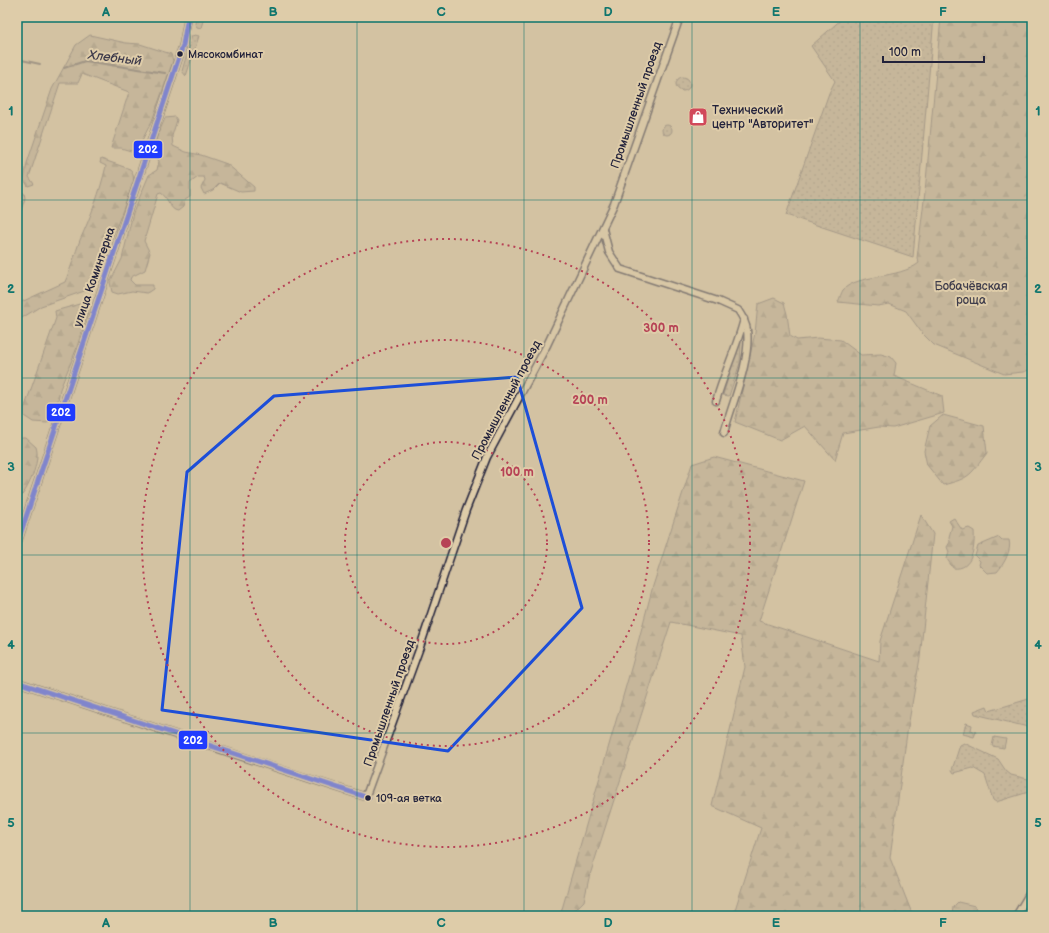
<svg xmlns="http://www.w3.org/2000/svg" width="1049" height="933" viewBox="0 0 1049 933" font-family="'Balsamiq Sans',sans-serif">
<style>
.green{fill:url(#green-dots);stroke:#6c6466}
.forest{fill:url(#forest-firs);stroke:#6c6466}
.wetland{fill:url(#wetland-marsh);stroke:#6c6466}
.lines{fill:none;stroke-linecap:round;stroke-linejoin:round}
.stream{stroke:#625c61;stroke-width:2}
.street-casing{stroke:#22223b;stroke-width:9}
.street{stroke:#decca9;stroke-width:6}
.bus-1-casing{stroke:#decca9;stroke-width:8}
.bus-1{stroke:#1f3bff;stroke-width:5}
.marked{fill:none;stroke:#1d4ed8;stroke-width:3;stroke-linejoin:round}
.grid{fill:none;stroke:#0f766e;stroke-width:1;stroke-opacity:0.55}
.ring{fill:none;stroke:#b74356;stroke-width:2;stroke-dasharray:2 4}
.bus-dot{fill:#22223b;stroke:#decca9;stroke-width:1.5}
.labels{text-anchor:middle;stroke-width:4;stroke-linejoin:round;paint-order:stroke}
.bus-label{font-size:11px;fill:#22223b;stroke:#decca9;text-anchor:start}
.street-label{font-size:12px;fill:#22223b;stroke:#decca9}
.poi-label{font-size:12px;fill:#22223b;stroke:#decca9;text-anchor:start}
.park-label{font-size:12px;fill:#3f3d4c;stroke:#decca9}
.water-label{font-size:13px;font-style:italic;fill:#3d3a4b;stroke:#decca9}
.centre{fill:#b74356;stroke:#decca9;stroke-width:2}
.ring-label{font-size:12px;text-anchor:middle;font-weight:bold;fill:#b74356;stroke:#decca9;stroke-width:4;stroke-linejoin:round;paint-order:stroke}
.line-badge{stroke:#decca9;stroke-width:1.5}
.badge-label{font-size:11px;text-anchor:middle;font-weight:bold;fill:#fff}
.neatline{fill:none;stroke:#0f766e;stroke-width:1.5}
.grid-label{font-size:13px;text-anchor:middle;font-weight:bold;fill:#0f766e}
</style>
<defs>
<pattern id="green-dots" width="8" height="8" patternUnits="userSpaceOnUse"><rect width="8" height="8" fill="#b5a791"/><path d="M2 2h.1M6 6h.1" fill="none" stroke="#938878" stroke-width="1.8" stroke-linecap="round"/></pattern>
<pattern id="forest-firs" width="22" height="20" patternUnits="userSpaceOnUse"><rect width="22" height="20" fill="#b5a791"/><path d="M5 1l3.5 6h-7zM16 11l3.5 6h-7z" fill="#938878"/></pattern>
<pattern id="wetland-marsh" width="20" height="14" patternUnits="userSpaceOnUse"><rect width="20" height="14" fill="#b5a791"/><path d="M1 5h8M5 5V1M11 12h8M15 12V8" fill="none" stroke="#938878"/></pattern>
</defs>
<rect width="100%" height="100%" fill="#d3c2a2"/>
<filter id="ink" filterUnits="userSpaceOnUse"><feTurbulence type="fractalNoise" baseFrequency=".025" numOctaves="2"/><feDisplacementMap in="SourceGraphic" scale="8" xChannelSelector="R" yChannelSelector="G"/><feConvolveMatrix kernelMatrix="1 2 1 2 8 2 1 2 1" color-interpolation-filters="sRGB"/></filter>
<g filter="url(#ink)">
<g class="green">
<path d="M196,17h8l-3,11 -4,-1 -2,-3z"/>
<path d="M844,17h90l-21,240 -127,-42 43,-122 6,-12 -24,-35z"/>
<path d="M195,35l4,1 -13,40 -4,-5 10,-35z"/>
<circle cx="683" cy="84" r="7"/>
<circle cx="667" cy="130" r="5"/>
<path d="M741,342l-1,21 -11,33 -6,-1 12,-40z"/>
<path d="M1032,698v30l-57,-14 -1,-3 13,-5 2,5z"/>
<path d="M966,723l6,2 -1,5 5,2 -2,5 -11,-3z"/>
<path d="M994,737l12,2 -2,9 -12,-2z"/>
<path d="M964,743l34,16 8,12 5,4 21,5v11l-36,11 -3,-2 -8,-25 -12,-7 -19,5 -2,-3 8,-25z"/>
</g>
<g class="forest">
<path d="M941,17h91v352l-9,3 -19,2 -70,-29 -12,-12 -16,-22 -17,-7 -11,2 -40,-4c2,-4 3,-9 5,-12 14,-16 56,-11 76,-27l-2,-5 8,-66z"/>
<path d="M90,35l36,8 14,1 31,10 2,7 -21,60 -13,25 -8,5 -10,-3h-10l18,-56 -47,-18 -4,9h-18l-31,94 5,7 -6,2 -4,-6 3,-17 25,-74 24,-44z"/>
<path d="M175,117l2,3 -5,16 1,10 13,6 15,3 26,9 27,23v4l-13,1 -21,-9 -7,7 -9,4 -3,-6 4,-8 -1,-3h-6l-8,6v14l-5,3 -2,7 -5,4c-9,-1 -9,-13 -17,-18l-3,1 -14,47 6,12 -5,17 -14,7 -1,3 5,5h18v4l-6,4 -15,-2 -14,3 -6,-2 -2,-10 12,-23 11,-46 16,-38 8,-5 2,-9c-11,-13 1,-29 6,-43z"/>
<path d="M101,159l29,10 3,6 1,6 -41,107 -52,18 -24,15v-17l48,-22c6,-14 10,-28 15,-42 11,-24 20,-48 26,-74l-6,-3z"/>
<path d="M20,191l4,2 1,5 -8,25v-23z"/>
<path d="M774,298l10,5 3,11 3,22 7,4 21,-2 23,2 20,15 20,-1 10,3 5,6 -2,13 48,20 2,17 -51,15 -14,-1 -36,6 -8,27 -30,-34 -25,14 -45,-18 20,-89 3,-29z"/>
<path d="M83,303l5,9 -12,38 -16,39 -3,17 -5,14 -5,3 -14,-1 -9,-6v-7l32,-91 -1,-7z"/>
<path d="M943,415l41,11 3,27c-17,22 -16,25 -44,32l-16,-20 -3,-14 6,-25z"/>
<path d="M22,438h4l10,9c5,14 -8,44 -19,54v-62z"/>
<path d="M714,457l90,24 -45,140 120,40 1,-20 41,-126 12,19 -13,124 -13,75 -17,125 23,58h-180l28,-88 -49,-22 33,-139 -4,-31 -70,-14 -82,256 -5,23 -15,15h-9l72,-251 21,-79 39,-122z"/>
<path d="M954,518l8,12 7,-2 5,3c1,15 -1,40 -21,37l-6,-9 2,-7 -2,-5 3,-5 -1,-5 3,-11 -3,-5z"/>
<path d="M999,537l3,3h7c3,10 -5,24 -12,32l-10,1 -8,-8 1,-4 -5,-5 3,-10z"/>
</g>
<path class="wetland" d="M958,902l17,4 4,10h-27l1,-9z"/>
<g class="lines">
<g class="stream">
<path d="M17,36l6,-19"/>
<path d="M17,59l23,5"/>
<path d="M64,68l21,-7 80,12"/>
</g>
<g class="street-casing">
<g id="street">
<path d="M603,229l6,23 11,17 98,32 20,9c4,6 8,13 9,20 4,31 -15,73 -23,103"/>
<path d="M716,401c8,-28 21,-54 28,-82"/>
<path d="M17,544l166,-499 5,-28"/>
<path d="M17,682c116,38 230,77 346,114l4,-3 53,-146 46,-137 21,-53 60,-112 67,-141 66,-187"/>
<path d="M1016,916l16,-27"/>
</g>
</g>
<use href="#street" class="street"/>
<g class="bus-1-casing">
<g id="bus-1">
<path d="M17,544l166,-499 5,-28"/>
<path d="M17,682l352,116"/>
</g>
</g>
<use href="#bus-1" class="bus-1"/>
</g>
</g>
<path d="M0 0H1049V933H0ZM517,377l65,231 -134,143 -286,-41 25,-238 87,-76z" fill="#d3c2a2" fill-opacity=".55" fill-rule="evenodd"/>
<path class="marked" d="M517,377l65,231 -134,143 -286,-41 25,-238 87,-76z"/>
<path class="grid" d="M190,17v899M357,17v899M524,17v899M692,17v899M860,17v899M17,200h1015M17,378h1015M17,555h1015M17,733h1015"/>
<g class="ring">
<circle cx="446" cy="543" r="101"/>
<circle cx="446" cy="543" r="203"/>
<circle cx="446" cy="543" r="304"/>
</g>
<defs>
<g id="shop-square" transform="scale(1)"><rect x="-9" y="-9" width="18" height="18" rx="4" fill="#d1495b" stroke="#decca9"/><path d="M-5-2.5h2.3a2.7 3.5 0 0 1 5.4 0H5L5.5 6h-11ZM-1.5-2.5h3a1.5 2.3 0 0 0-3 0Z" fill="#fff"/></g>
</defs>
<g fill-rule="evenodd">
<use href="#shop-square" x="698" y="117"/>
</g>
<g class="bus-dot">
<circle cx="180" cy="54" r="3.5"/>
<circle cx="368" cy="798" r="3.5"/>
</g>
<g class="labels">
<g class="bus-label">
<text x="188" y="58">Мясокомбинат</text>
<text x="376" y="802">109-ая ветка</text>
</g>
<g class="street-label">
<text transform="translate(636 105) rotate(-71)" y="4">Промышленный проезд</text>
<text transform="translate(94 277) rotate(-71)" y="4">улица Коминтерна</text>
<text transform="translate(506 400) rotate(-62)" y="4">Промышленный проезд</text>
<text transform="translate(389 703) rotate(-71)" y="4">Промышленный проезд</text>
</g>
<g class="poi-label">
<text x="712" y="114">Технический<tspan x="712" dy="14">центр "Авторитет"</tspan></text>
</g>
<g class="park-label">
<text x="971" y="290">Бобачёвская<tspan x="971" dy="14">роща</tspan></text>
</g>
<g class="water-label">
<text transform="translate(115 57) rotate(7)" y="5">Хлебный</text>
</g>
</g>
<circle cx="446" cy="543" r="6" class="centre"/>
<g class="ring-label">
<text x="661" y="332">300 m</text>
<text x="590" y="404">200 m</text>
<text x="517" y="476">100 m</text>
</g>
<g class="line-badge">
<rect x="133" y="140" width="30" height="19" rx="4" fill="#1f3bff"/>
<rect x="46" y="403" width="30" height="19" rx="4" fill="#1f3bff"/>
<rect x="178" y="730" width="30" height="20" rx="4" fill="#1f3bff"/>
</g>
<g class="badge-label">
<text x="148" y="153">202</text>
<text x="61" y="416">202</text>
<text x="193" y="744">202</text>
</g>
<rect width="1049" height="933" fill="none" stroke="#decca9" stroke-width="44"/>
<path d="M883 56v6h101v-6" fill="none" stroke="#22223b" stroke-width="2"/>
<text x="889" y="56" font-size="12" fill="#22223b" stroke="#decca9" stroke-width="3" paint-order="stroke">100 m</text>
<rect x="22" y="22" width="1005" height="889" class="neatline"/>
<g class="grid-label">
<text x="106" y="16">A</text>
<text x="273" y="16">B</text>
<text x="441" y="16">C</text>
<text x="608" y="16">D</text>
<text x="776" y="16">E</text>
<text x="943" y="16">F</text>
<text x="11" y="115">1</text>
<text x="1038" y="115">1</text>
<text x="11" y="293">2</text>
<text x="1038" y="293">2</text>
<text x="11" y="471">3</text>
<text x="1038" y="471">3</text>
<text x="11" y="649">4</text>
<text x="1038" y="649">4</text>
<text x="11" y="827">5</text>
<text x="1038" y="827">5</text>
<text x="106" y="927">A</text>
<text x="273" y="927">B</text>
<text x="441" y="927">C</text>
<text x="608" y="927">D</text>
<text x="776" y="927">E</text>
<text x="943" y="927">F</text>
</g>
</svg>
